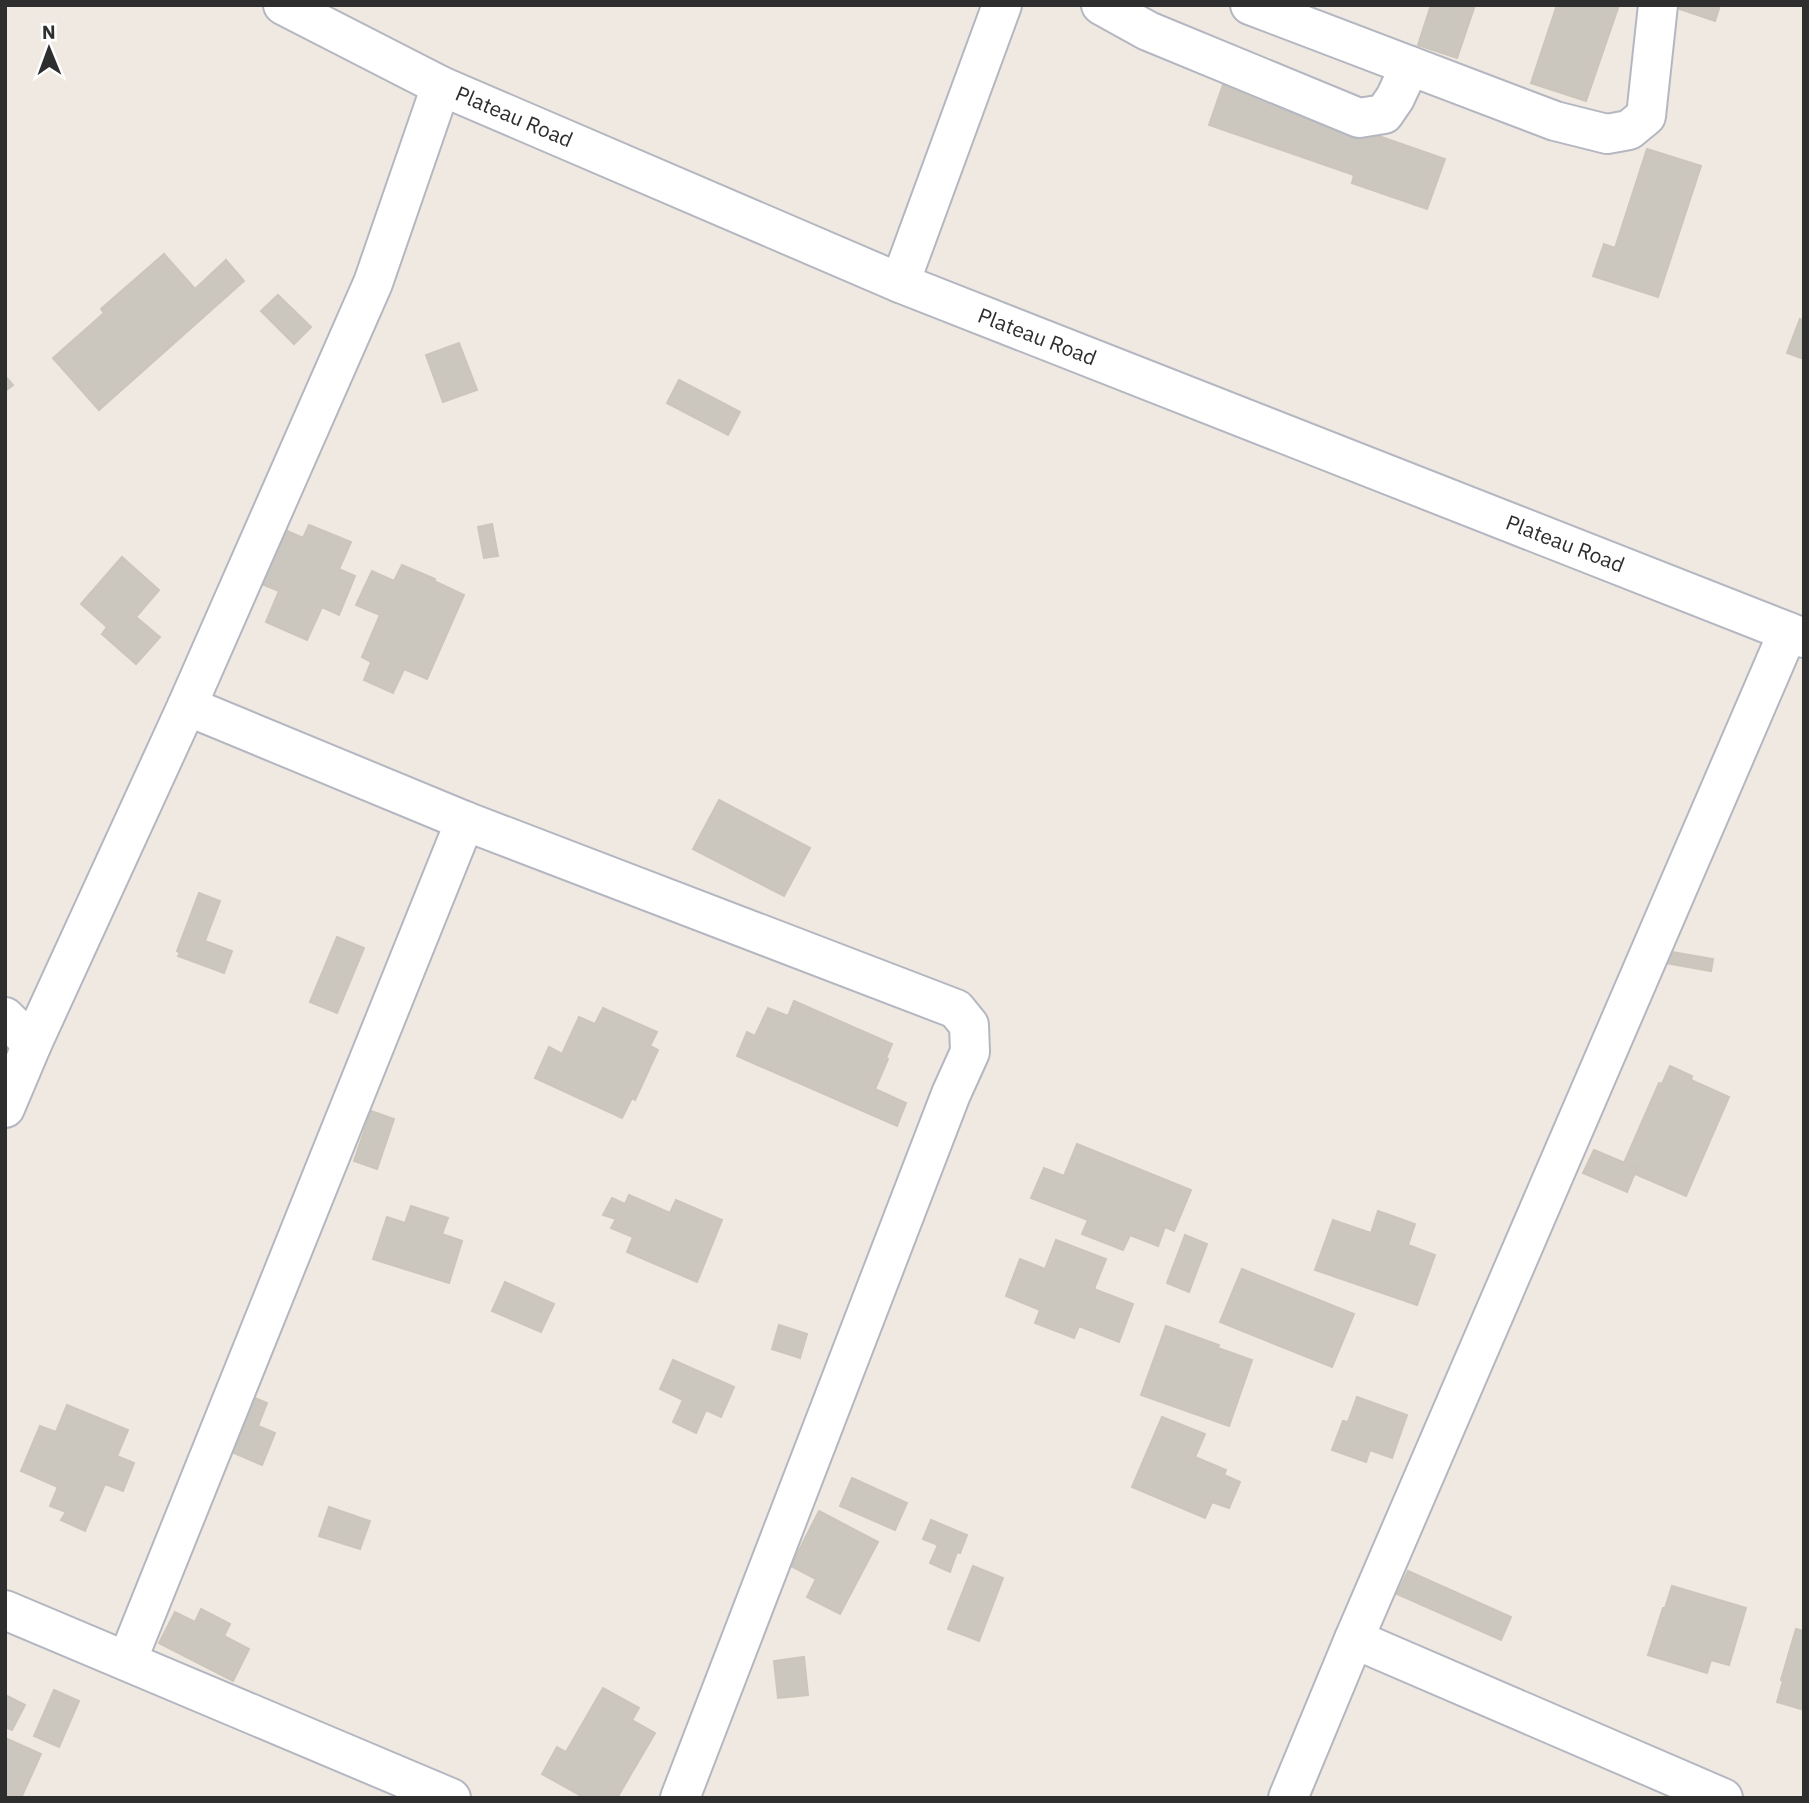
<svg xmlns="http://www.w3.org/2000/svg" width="1809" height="1803" viewBox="0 0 1809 1803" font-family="'IBM Plex Sans',sans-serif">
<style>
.building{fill:#cbc7bf;stroke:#cbc5ba;stroke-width:2}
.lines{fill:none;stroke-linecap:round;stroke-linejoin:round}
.minor-casing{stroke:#b4b7c1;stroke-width:42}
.tertiary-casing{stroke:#b4b7c1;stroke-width:42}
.minor{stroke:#fff;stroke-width:38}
.tertiary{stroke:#fff;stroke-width:38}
.labels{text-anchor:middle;stroke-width:6;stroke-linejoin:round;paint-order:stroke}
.street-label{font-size:21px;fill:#2e2e2e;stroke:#fff}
</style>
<rect width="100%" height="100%" fill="#efe9e1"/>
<g class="building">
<path d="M1431,5h44l-18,53 -39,-13z"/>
<path d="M1557,5h62l-33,96 -55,-18z"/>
<path d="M1678,5h42l-5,16 -38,-13z"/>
<path d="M1224,82l221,77 -18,50 -75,-26 2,-8 -145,-50z"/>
<path d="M1647,149l54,17 -43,131 -65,-21 11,-32 11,4z"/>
<path d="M164,254l31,35 31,-29 18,21 -145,129 -46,-52 51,-45 -3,-4z"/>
<path d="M278,295l33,32 -17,17 -33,-33z"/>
<path d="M1800,319l4,2v38l-17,-6z"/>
<path d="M459,343l18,47 -34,12 -17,-47z"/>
<path d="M5,376l8,9 -8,6z"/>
<path d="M679,380l61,32 -12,23 -61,-32z"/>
<path d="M492,524l6,32 -14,2 -6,-31z"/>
<path d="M309,525l42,17 -12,27 16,7 -16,39 -17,-8 -15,33 -41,-18 13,-31 -20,-8 24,-54 20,9z"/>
<path d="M122,557l37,33 -23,27 24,20 -24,27 -34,-30 5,-7 -26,-23z"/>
<path d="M402,565l33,14 -1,2 30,14 -37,84 -23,-10 -11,24 -29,-13 7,-18 -9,-5 18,-42 -24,-10 16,-34 22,10z"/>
<path d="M719,800l91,48 -26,48 -91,-47z"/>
<path d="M199,893l21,8 -15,40 27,10 -8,22 -46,-17 2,-3 -3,-2z"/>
<path d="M337,937l27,11 -27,65 -27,-11z"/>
<path d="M1666,951l47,8 -2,12 -46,-8z"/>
<path d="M794,1001l98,43 -6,14 2,1 -13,30 31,14 -9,23 -160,-70 10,-24 8,4 13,-28 20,8z"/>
<path d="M603,1008l54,24 -7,14 8,4 -23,50 -3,-2 -10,20 -87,-40 14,-31 13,7 17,-37 16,7z"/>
<path d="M1670,1066l22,10 -1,4 38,17 -43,99 -51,-22 2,-6 -13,-5 35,-80 3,1z"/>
<path d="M371,1111l23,8 -17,50 -23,-8z"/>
<path d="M1077,1144l114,46 -17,41 -9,-4 -7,19 -28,-11 -7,15 -41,-16 6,-14 -57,-22 13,-30 20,8z"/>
<path d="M1594,1150l43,18 -10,24 -44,-19z"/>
<path d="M629,1195l41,18 6,-13 46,20 -25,62 -70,-30 6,-15 -22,-9 5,-9 -13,-4 9,-17 13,6z"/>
<path d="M411,1206l37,12 -6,16 20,7 -13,42 -76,-24 14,-42 18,6z"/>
<path d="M1378,1211l37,13 -7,21 27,10 -18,50 -102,-35 18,-50 38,13z"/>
<path d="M1185,1235l22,9 -18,48 -22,-9z"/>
<path d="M1056,1240l50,19 -12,30 39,15 -14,38 -40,-16 -5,12 -39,-15 5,-13 -34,-14 14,-37 25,10z"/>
<path d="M1242,1269l112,45 -22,53 -112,-45z"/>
<path d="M505,1282l49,22 -13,28 -49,-21z"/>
<path d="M779,1325l28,9 -7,24 -28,-9z"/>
<path d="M1166,1326l53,19 -1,3 34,12 -23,66 -88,-31z"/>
<path d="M673,1360l61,27 -13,30 -15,-7 -10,23 -23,-11 10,-22 -23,-11z"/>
<path d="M250,1396l17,7 -9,23 17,7 -13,32 -35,-15z"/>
<path d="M1357,1397l50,18 -15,43 -22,-8 -4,12 -34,-12 11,-29 5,1z"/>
<path d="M67,1405l61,25 -11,26 17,7 -11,28 -18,-7 -20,47 -24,-11 5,-8 -16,-6 8,-19 -37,-16 19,-45 16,6z"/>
<path d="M1162,1417l43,17 -10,23 31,13 -2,5 16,7 -11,26 -17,-6 -7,16 -73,-31z"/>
<path d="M852,1478l55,25 -12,27 -55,-24z"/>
<path d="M329,1507l41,14 -10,28 -41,-13z"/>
<path d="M819,1511l59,31 -38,72 -33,-17 9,-18 -25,-13z"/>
<path d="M931,1520l36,15 -7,18 -3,-1 -7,20 -20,-9 8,-18 -15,-6z"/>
<path d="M973,1566l30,12 -24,63 -31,-12z"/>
<path d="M1408,1571l103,46 -10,23 -104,-46z"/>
<path d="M1672,1586l74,22 -17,57 -18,-5 -4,13 -59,-18 15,-47h2z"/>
<path d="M201,1609l29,15 -6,12 25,13 -16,32 -74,-38 16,-31 20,10z"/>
<path d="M1796,1629l8,2v79l-27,-8 6,-21 -2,-1z"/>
<path d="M804,1657l4,38 -30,3 -4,-37z"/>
<path d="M603,1688l36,20 -7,12 23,13 -38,65h-32l-43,-24 15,-27 9,5z"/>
<path d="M54,1690l25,11 -20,46 -25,-11z"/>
<path d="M5,1695l20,10 -13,25 -7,-3z"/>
<path d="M5,1738l36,16 -20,44h-16z"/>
</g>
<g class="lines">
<g class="minor-casing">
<g id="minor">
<path d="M1101,5l47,26 211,87 25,-4 11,-16 15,-32"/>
<path d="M1250,5l305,116 52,13 22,-4 17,-14 12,-111"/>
<path d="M900,283l102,-278"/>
<path d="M187,706l278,115 491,188 13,16 1,27 -19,42 -271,704"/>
<path d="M5,1017l27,27"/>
<path d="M5,1108l27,-64 155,-338 186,-423 68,-197"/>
<path d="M5,1610l446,188"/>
<path d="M1354,1639l369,159"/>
<path d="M127,1661l338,-840"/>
<path d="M1288,1798l66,-159 434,-1007"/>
</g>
</g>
<g class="tertiary-casing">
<path id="tertiary" d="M283,5l158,81 459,197 904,355"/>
</g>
<use href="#minor" class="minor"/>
<use href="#tertiary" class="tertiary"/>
</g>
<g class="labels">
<g class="street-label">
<text transform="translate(514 117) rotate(23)" y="7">Plateau Road</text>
<text transform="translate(1037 337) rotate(21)" y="7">Plateau Road</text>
<text transform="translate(1565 544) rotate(21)" y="7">Plateau Road</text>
</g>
</g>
<rect width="1809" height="1803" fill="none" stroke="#2e2e2e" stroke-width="14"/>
<g transform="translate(49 49) rotate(359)" stroke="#ffffff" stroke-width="5" paint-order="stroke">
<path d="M0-5L12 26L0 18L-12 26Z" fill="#2e2e2e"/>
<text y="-10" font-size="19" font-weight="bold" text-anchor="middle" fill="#2e2e2e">N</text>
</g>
</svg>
